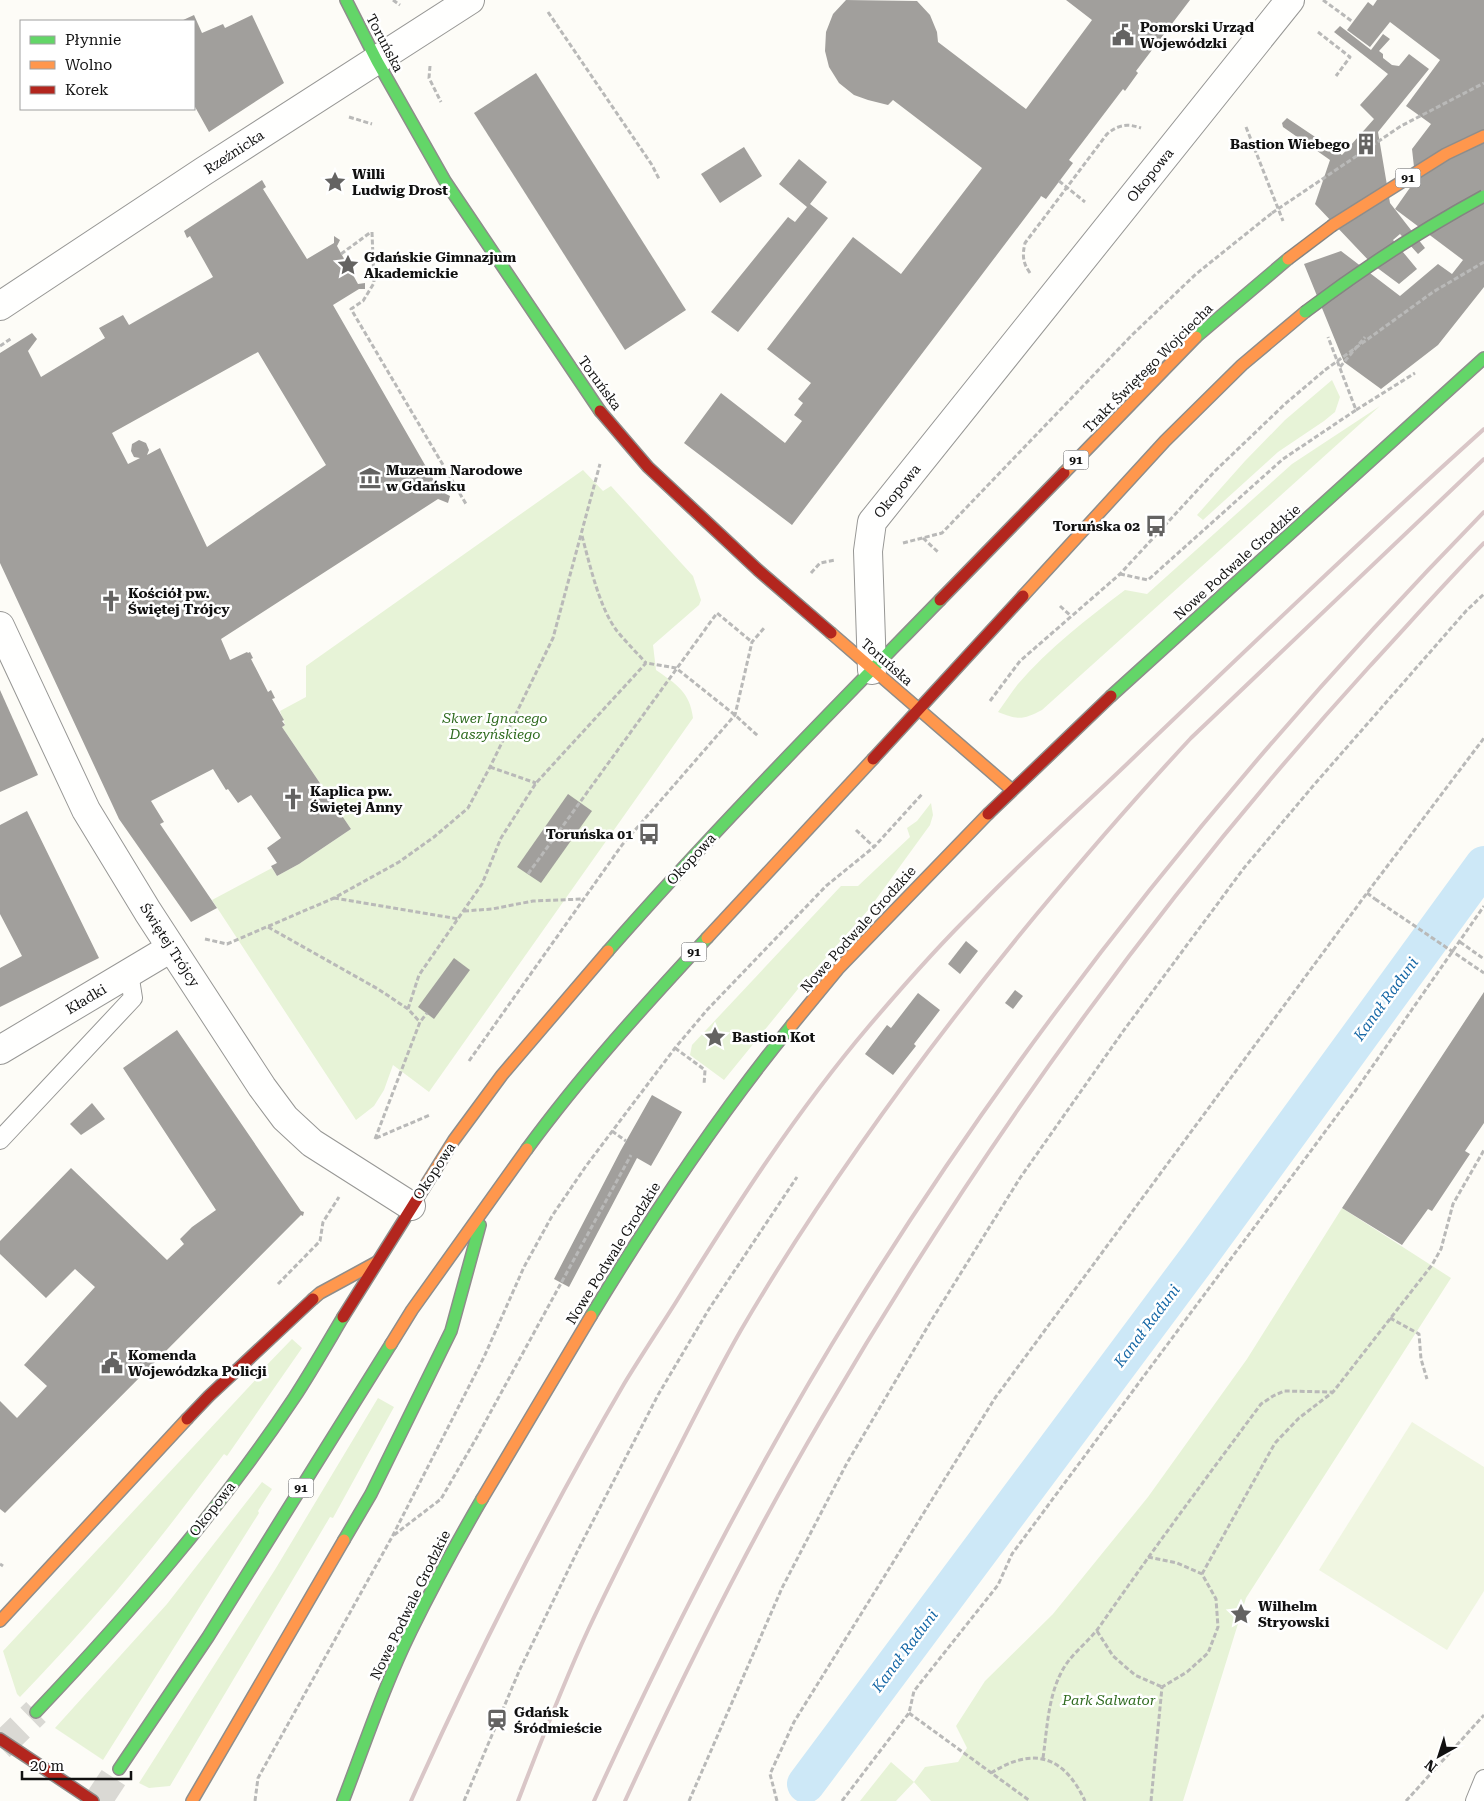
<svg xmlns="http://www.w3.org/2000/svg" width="1484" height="1801" viewBox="0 0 1484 1801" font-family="'Roboto Serif',serif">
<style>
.green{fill:#e7f3d7}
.pitch{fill:#f0f6e1}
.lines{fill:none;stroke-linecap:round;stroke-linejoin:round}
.canal{stroke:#cde8f7;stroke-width:38}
.building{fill:#a19f9c;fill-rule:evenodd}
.primary-tunnel{stroke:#dad9d4;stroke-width:28;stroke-dasharray:28 14;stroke-linecap:butt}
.lane-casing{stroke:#979795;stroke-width:20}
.street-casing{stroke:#979795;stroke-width:30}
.fast-casing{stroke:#8e8d8b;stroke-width:14}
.slow-casing{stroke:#8e8d8b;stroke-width:14}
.jam-casing{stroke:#8e8d8b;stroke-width:14}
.path{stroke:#b9b9b8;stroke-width:3;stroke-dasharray:5 2.5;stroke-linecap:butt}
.lane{stroke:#fffffe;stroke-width:18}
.street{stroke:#fffffe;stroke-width:28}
.fast{stroke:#63d668;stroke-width:11}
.slow{stroke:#ff974d;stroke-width:11}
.jam{stroke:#b3261e;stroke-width:11}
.rail{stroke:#d9c6c7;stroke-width:4}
.fast-bridge-casing{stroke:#858482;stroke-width:14;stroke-linecap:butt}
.slow-bridge-casing{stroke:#858482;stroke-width:14;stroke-linecap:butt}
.path-bridge{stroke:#b9b9b8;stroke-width:3;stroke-dasharray:5 2.5;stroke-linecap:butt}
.fast-bridge{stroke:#63d668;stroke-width:11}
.slow-bridge{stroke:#ff974d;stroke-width:11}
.labels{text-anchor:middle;stroke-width:5;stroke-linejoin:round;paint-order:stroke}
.shield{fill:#fff;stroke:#585858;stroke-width:1}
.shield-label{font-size:12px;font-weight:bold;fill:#111}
.poi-label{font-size:14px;font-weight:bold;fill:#111;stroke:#fff;text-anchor:start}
.street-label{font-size:14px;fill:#111;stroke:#fff}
.park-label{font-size:14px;font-style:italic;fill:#2f6b1f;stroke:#fff}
.water-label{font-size:15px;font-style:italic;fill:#1768a6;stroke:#fff}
</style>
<rect width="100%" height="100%" fill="#fdfcf7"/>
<g class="green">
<path d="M1332,380l8,17 -5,15 -11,9 -46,31 -75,68 -6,-5 48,-54 40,-41z"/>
<path d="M1380,406l-338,304c-19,10 -24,10 -44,2 7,-10 13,-19 20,-28 31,-36 70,-66 107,-94l22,4 145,-130z"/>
<path d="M583,470l20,21 8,-5 82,90 8,24 -2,5 -46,40 3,25c20,14 34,22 37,48l-264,374 -36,-27 -9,25 -10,16 -18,14 -144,-220 60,-32 5,8 22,-12 52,-35 -69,-102 3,-2 -5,-14 26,-14v-31z"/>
<path d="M931,803l2,12 -3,10 -61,84 -71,80 -74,91 -34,-25 2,-10 149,-159h17l52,-49 -3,-9 10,-7z"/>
<path d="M1342,1208l109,70 -205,320 -63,203h-252l-17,-19 -18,19h-36l31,-39 23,20 11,-15 33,-5 9,-14 -11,-22 29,-45 68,-67 95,-117 99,-138z"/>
<path d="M292,1339l10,9 -75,108 -3,-2c-26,34 -51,68 -77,100 -40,50 -83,97 -127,143l-3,-3 -14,-43 258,-277 -1,-2z"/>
<path d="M378,1398l16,9 -61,111 -3,-1 -160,269 -21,2 -10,-5 137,-215z"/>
<path d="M262,1482l10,7 -14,22 1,2 -156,247 -48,-32 112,-124z"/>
</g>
<path class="pitch" d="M1412,1422l72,45v124l-37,59 -128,-80z"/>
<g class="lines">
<path class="canal" d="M806,1784l394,-529 284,-390"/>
</g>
<g class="building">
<path d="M846,0l71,1 13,14 7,17 1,10 88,67 66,-89 -26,-20h124l-54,71 2,2 -13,18 -2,-2 -54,71 4,3 -27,36 -5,-3 -1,2 -248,327 -108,-82 37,-50 64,50 17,-22 -8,-6 9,-12 -5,-4 13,-16 -44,-34 86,-112 48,37 81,-106 -89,-68 -5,5 -20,-5 -14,-5 -15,-12 -10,-16 -4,-16 1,-19 7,-18z"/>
<path d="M1377,0h107v287l-46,58 -57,44 -37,-27 -40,-98 37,-13 59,45 38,-32 14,10 11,-14 -68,-51 26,-37 -7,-5 -2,-18 19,-25 -25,-18 34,-46 -50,-38 -20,25 -23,-17 21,-28 5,4z"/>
<path d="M194,15l8,18 21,-9 2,4 27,-13 32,68 -75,49 -15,-27v-84h-13z"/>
<path d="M1340,26l31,24 12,-16 7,5 -11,12 4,3v4l9,7 7,1 10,-12 20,15 -51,63 12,71 35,45 -7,6 -18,-20 -7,6 24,29 -18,15 -27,-20 -57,-60 15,-44 -47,-33 -1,-4 5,-5 55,37 32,-36 -14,-14 28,-31 -54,-42z"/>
<path d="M536,73l150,237 -61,40 -151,-237z"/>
<path d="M744,147l18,29 -42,27 -19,-29z"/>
<path d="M799,159l28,23 -17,22 18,14 -90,114 -27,-20 77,-95 7,5 12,-15 -28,-23z"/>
<path d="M262,180l4,7 -3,2 44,70 27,-16v-7l6,4 -3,6 21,38 7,-1v6h-6l-26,16 107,186 10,5 -2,7 -10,-4 -217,140 9,21 17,-8 1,1 2,-1 3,6 -2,1 17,33 3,-2 4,8 -3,1 12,21 -2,1 3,4 -3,2 69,102 -52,35 -22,12 -6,-10 6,-3 -10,-15 14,-10 -30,-43 -13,8 -10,-14 -2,1 -13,-21 -62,32 13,21 -4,2 57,84 -26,14 -72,-103 -119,-256v-210l32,-20 5,6 -9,12 13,26 64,-39 -6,-10 24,-13 6,10 84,-48 -23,-41 -3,2 -3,-7zM258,352l68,113 -119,82 -47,-99 -13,7 2,-5 -3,-7 -7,-3 -7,4 -1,7 3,6 6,1 -12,6 -16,-31z"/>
<path d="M0,690l38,85 -38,17z"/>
<path d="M568,794l24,17 -51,72 -24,-16z"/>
<path d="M27,811l72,147 -99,49v-39l22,-12 -22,-42v-89z"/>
<path d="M966,941l12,10 -18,23 -12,-10z"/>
<path d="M454,958l16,12 -36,49 -16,-12z"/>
<path d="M1015,990l8,6 -10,13 -8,-6z"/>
<path d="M1484,992v131l-19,28 5,3 -38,57 -4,-2 -26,36 -60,-37z"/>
<path d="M918,993l22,17 -26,34 2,2 -23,29 -28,-21 22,-29 4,3z"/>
<path d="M177,1030l124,181 3,1 -1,4 -2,-1 -296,298 -5,-4v-108l17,17 30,-32 -23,-21 71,-78 -20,-18 -29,29 -46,-44v-13l71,-73 96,92 17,-16 -4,-5 12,-12 24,-17 -93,-142z"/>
<path d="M652,1095l30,17 -31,54 -14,-8 -68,129 -15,-8 67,-129z"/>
<path d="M92,1103l13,16 -24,16 -11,-11z"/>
</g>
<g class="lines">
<g class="primary-tunnel">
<path d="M0,1747l36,-35"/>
<path d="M98,1801l21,-32"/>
</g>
<g class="lane-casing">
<g id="lane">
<path d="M0,1140l133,-142 -4,-25"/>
<path d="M1475,1801l9,-22"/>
</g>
</g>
<g class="street-casing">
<g id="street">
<path d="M0,306l204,-135 266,-171"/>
<path d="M0,626l86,184 62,102 114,175 23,31 27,25 99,63"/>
<path d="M872,670l-4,-119 4,-29 418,-522"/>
<path d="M0,1050l171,-102"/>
</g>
</g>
<g class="fast-casing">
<g id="fast">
<path d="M346,0l31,61 68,120 155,230"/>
<path d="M1196,337l92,-78"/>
<path d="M1111,696l373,-338"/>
<path d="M608,951c106,-121 219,-235 332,-351"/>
<path d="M527,1149c55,-75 117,-143 180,-211"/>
<path d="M591,1316c61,-101 126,-199 201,-291"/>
<path d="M344,1540l27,-46 80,-163 29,-106"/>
<path d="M36,1712c93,-98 183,-201 258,-314 17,-26 33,-54 49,-81"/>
<path d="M119,1769l89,-132 183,-293"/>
<path d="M343,1801c22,-57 41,-115 68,-170 22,-45 46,-89 71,-132"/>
</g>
</g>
<g class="slow-casing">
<g id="slow">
<path d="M1333,225l113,-71 38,-18"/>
<path d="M1064,473l132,-136"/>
<path d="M1023,596l142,-155 77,-76 63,-53"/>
<path d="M831,633l181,157"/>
<path d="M707,938l166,-179"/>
<path d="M792,1025l46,-56 150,-155"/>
<path d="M424,1188l30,-48 48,-65 106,-124"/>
<path d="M313,1299l7,-6 57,-31"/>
<path d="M391,1344l21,-34 115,-161"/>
<path d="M482,1499l109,-183"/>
<path d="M0,1621l187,-202"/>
<path d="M192,1801l152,-261"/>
</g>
</g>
<g class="jam-casing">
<g id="jam">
<path d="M600,411l48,56 110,103 73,63"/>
<path d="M940,600l124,-127"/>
<path d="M873,759l150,-163"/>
<path d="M988,814l123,-118"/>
<path d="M343,1317l81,-129"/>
<path d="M187,1419l22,-23 104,-97"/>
<path d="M0,1739l93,62"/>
</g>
</g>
<g class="path">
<path d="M393,0l7,5"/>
<path d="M1323,0l30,22"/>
<path d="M548,12l104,153 7,14"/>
<path d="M1318,32l32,25 -14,19"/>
<path d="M430,66l-1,12 12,24"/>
<path d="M349,117l23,7"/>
<path d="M1246,127l37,94"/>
<path d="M1059,181l26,21"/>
<path d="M372,232l2,51 -11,18 -12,8 115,195"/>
<path d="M341,254l30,-22"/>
<path d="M1030,273c-7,-10 -8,-17 -5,-30l82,-109c11,-9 20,-11 34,-6"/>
<path d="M0,346l12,-8"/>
<path d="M1340,367l25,-30"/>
<path d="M1356,410l59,-37"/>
<path d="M582,536c8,29 17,71 35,95 9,11 19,21 29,32"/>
<path d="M923,538l16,15"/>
<path d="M903,543l39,-10 190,-198 64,-61 76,-61"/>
<path d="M811,573l9,-10 15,-3"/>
<path d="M1120,574l28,6 135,-121 73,-49 -28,-73"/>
<path d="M1060,606l11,10"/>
<path d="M990,701l30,-40 100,-87 95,-103 70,-67 40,-34"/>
<path d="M490,767l46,16"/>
<path d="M856,830l18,17"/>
<path d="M528,874l189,-261 35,29"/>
<path d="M1367,893l8,6"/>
<path d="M334,898l125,21"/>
<path d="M464,911l28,-2 41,-8 50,-2"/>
<path d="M268,927l110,62 30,20 12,13"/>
<path d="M205,939l22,5 107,-46 65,-36 35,-25 34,-29 22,-41 63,-129 47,-174"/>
<path d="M1460,942l24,17"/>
<path d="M408,1009l11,-34 63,-91 19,-46 35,-55 110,-120 30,5 59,47 23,21"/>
<path d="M675,1048l30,22 -1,15"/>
<path d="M469,1061l153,-216 113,-130 17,-73 13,-15"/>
<path d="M612,1131l14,10"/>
<path d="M376,1138l54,-23"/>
<path d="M375,1139l45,-117 7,-9"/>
<path d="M278,1284l42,-43 3,-19 16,-25"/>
<path d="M1390,1318l29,16 2,25 6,20"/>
<path d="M394,1535l47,-36 36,-62 154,-282"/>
<path d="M1148,1557l29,6 25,11 14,25 2,28 -10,26 -21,19 -25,15"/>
<path d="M0,1564l3,2"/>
<path d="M1202,1574l73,-131 24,-25 34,-26 99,-127 9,-16 12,-45 31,-54"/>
<path d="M1097,1631l16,25 22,19 27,12"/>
<path d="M909,1713l121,88"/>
<path d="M1043,1758c4,-28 5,-60 18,-85 9,-19 27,-30 39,-47 52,-75 106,-148 161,-222l12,-8 11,-5 48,1"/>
<path d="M991,1773c43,-27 73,-17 94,28"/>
<path d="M255,1801l3,-23 134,-241 92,-180 40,-90 28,-51 34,-50 89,-118 32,-38 119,-124 48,-39 49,-54"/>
<path d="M464,1801l56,-132 58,-119 80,-155 51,-86 88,-132"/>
<path d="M689,1801l93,-213 65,-125 84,-142 89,-143 104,-148 120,-162 69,-82 153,-175 18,-17"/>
<path d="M777,1801l-7,-27 24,-52 201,-324 372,-505 117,-155"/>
<path d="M842,1801l67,-88 5,-22 84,-106 14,-31 344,-464 128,-184"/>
<path d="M1151,1801l11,-114"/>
<path d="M1406,1801l78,-86"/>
</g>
<use href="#lane" class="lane"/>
<use href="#street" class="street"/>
<use href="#fast" class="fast"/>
<use href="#slow" class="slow"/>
<use href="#jam" class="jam"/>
<g class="rail">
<path d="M411,1801c64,-143 134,-282 213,-417 17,-28 35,-55 52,-82 59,-95 120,-190 193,-276 34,-40 69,-80 107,-117 49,-51 102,-98 153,-147 117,-112 234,-224 355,-333"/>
<path d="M518,1801c22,-57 44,-115 70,-171 27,-58 56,-114 85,-171 22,-43 44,-87 68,-129 86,-147 187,-284 295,-415 50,-60 101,-119 155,-177l293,-279"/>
<path d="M594,1801c78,-171 163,-337 262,-496 179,-288 392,-551 628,-793"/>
<path d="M625,1801c60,-130 124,-259 197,-383 156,-268 338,-521 547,-751 38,-41 75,-83 115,-124"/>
</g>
<g class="fast-bridge-casing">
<path id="fast-bridge" d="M1305,312c57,-43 116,-82 179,-116"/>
</g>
<g class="slow-bridge-casing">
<path id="slow-bridge" d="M1288,259l45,-34"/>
</g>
<g class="path-bridge">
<path d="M1272,213l129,-87 83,-43"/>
<path d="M1325,370l108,-78 51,-30"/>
<path d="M1375,899l109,74"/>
</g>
<use href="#fast-bridge" class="fast-bridge"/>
<use href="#slow-bridge" class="slow-bridge"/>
</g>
<defs>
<g id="civic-bare" transform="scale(1.725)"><path d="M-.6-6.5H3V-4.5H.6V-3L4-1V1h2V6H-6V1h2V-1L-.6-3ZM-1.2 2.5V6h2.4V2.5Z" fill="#646362" stroke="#fff" stroke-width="2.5" paint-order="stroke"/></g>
<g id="building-bare" transform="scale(1.725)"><path d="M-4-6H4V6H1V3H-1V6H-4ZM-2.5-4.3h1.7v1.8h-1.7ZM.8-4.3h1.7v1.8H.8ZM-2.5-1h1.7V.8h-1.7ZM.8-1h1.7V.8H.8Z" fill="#646362" stroke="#fff" stroke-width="2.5" paint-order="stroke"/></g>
<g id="sight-bare" transform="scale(1.725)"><path d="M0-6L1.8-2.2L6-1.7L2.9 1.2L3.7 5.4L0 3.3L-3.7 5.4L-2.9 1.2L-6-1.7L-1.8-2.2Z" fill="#646362" stroke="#fff" stroke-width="2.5" paint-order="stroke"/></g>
<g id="museum-bare" transform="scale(1.725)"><path d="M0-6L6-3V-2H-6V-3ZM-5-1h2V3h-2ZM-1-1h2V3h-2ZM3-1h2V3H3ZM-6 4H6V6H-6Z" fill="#646362" stroke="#fff" stroke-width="2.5" paint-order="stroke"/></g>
<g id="bus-bare" transform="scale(1.725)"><path d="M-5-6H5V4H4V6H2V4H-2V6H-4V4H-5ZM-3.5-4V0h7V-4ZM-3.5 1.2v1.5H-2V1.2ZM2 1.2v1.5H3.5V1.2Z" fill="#646362" stroke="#fff" stroke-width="2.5" paint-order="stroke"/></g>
<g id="church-bare" transform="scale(1.725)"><path d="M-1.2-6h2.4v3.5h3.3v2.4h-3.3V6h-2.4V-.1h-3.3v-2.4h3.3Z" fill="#646362" stroke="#fff" stroke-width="2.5" paint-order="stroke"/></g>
<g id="station-bare" transform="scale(1.725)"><path d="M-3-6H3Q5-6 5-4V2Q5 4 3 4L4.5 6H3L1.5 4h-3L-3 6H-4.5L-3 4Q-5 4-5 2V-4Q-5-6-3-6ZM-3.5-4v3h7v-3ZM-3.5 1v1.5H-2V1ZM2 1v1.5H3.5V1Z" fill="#646362" stroke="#fff" stroke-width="2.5" paint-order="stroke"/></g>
</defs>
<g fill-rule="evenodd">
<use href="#civic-bare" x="1123" y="35"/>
<use href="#building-bare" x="1366" y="144"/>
<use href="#sight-bare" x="335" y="182"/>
<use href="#sight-bare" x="348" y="265"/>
<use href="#museum-bare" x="370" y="478"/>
<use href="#bus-bare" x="1156" y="526"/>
<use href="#church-bare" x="111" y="601"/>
<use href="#church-bare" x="293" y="799"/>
<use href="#bus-bare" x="649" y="834"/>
<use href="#sight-bare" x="715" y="1037"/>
<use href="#civic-bare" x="112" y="1363"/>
<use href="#sight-bare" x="1241" y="1614"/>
<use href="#station-bare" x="497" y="1720"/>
</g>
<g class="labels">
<g class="shield">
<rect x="1395.5" y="168.5" width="25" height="19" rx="4"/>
<rect x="1063.5" y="450.5" width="25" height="19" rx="4"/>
<rect x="681.5" y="942.5" width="25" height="19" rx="4"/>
<rect x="288.5" y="1478.5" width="25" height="19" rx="4"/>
</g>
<g class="shield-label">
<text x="1408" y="182">91</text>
<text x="1076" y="464">91</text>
<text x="694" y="956">91</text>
<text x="301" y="1492">91</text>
</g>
<g class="poi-label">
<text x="1140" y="32">Pomorski Urząd<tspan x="1140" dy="16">Wojewódzki</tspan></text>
<text x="1350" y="149" text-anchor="end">Bastion Wiebego</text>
<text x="352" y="179">Willi<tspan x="352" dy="16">Ludwig Drost</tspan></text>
<text x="364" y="262">Gdańskie Gimnazjum<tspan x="364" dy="16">Akademickie</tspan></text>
<text x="386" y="475">Muzeum Narodowe<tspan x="386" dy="16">w Gdańsku</tspan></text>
<text x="1140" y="531" text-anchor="end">Toruńska 02</text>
<text x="128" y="598">Kościół pw.<tspan x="128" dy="16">Świętej Trójcy</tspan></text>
<text x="310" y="796">Kaplica pw.<tspan x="310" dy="16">Świętej Anny</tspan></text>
<text x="633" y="839" text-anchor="end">Toruńska 01</text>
<text x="732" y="1042">Bastion Kot</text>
<text x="128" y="1360">Komenda<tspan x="128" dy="16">Wojewódzka Policji</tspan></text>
<text x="1258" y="1611">Wilhelm<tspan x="1258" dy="16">Stryowski</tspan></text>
<text x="514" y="1717">Gdańsk<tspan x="514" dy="16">Śródmieście</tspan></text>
</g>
<g class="street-label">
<text transform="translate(385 43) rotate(62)" y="5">Toruńska</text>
<text transform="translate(234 152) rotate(-33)" y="5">Rzeźnicka</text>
<text transform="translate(1150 175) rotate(-51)" y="5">Okopowa</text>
<text transform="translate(1148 368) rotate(-45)" y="5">Trakt Świętego Wojciecha</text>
<text transform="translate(600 383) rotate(54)" y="5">Toruńska</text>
<text transform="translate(897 491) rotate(-51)" y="5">Okopowa</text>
<text transform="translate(1237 562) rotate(-42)" y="5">Nowe Podwale Grodzkie</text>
<text transform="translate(887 662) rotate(41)" y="5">Toruńska</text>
<text transform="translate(691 859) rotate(-47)" y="5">Okopowa</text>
<text transform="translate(858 929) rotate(-48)" y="5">Nowe Podwale Grodzkie</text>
<text transform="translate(170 945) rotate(57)" y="5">Świętej Trójcy</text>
<text transform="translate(86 999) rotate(-31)" y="5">Kładki</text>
<text transform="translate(434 1171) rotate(-57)" y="5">Okopowa</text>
<text transform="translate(613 1253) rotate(-58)" y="5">Nowe Podwale Grodzkie</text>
<text transform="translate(212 1509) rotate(-52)" y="5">Okopowa</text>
<text transform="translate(410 1605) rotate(-64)" y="5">Nowe Podwale Grodzkie</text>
</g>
<g class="park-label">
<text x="495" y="723">Skwer Ignacego<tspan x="495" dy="16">Daszyńskiego</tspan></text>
<text x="1109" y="1705">Park Salwator</text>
</g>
<g class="water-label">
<text transform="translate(1386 999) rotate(-54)" y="5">Kanał Raduni</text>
<text transform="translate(1147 1326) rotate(-53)" y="5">Kanał Raduni</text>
<text transform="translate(905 1651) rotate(-53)" y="5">Kanał Raduni</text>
</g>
</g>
<rect x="20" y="20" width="175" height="90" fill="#ffffff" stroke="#a0a0a0"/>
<rect x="30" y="36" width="25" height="8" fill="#63d668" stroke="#a0a0a0"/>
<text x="65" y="45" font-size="15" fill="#111111">Płynnie</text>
<rect x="30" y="61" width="25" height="8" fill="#ff974d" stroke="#a0a0a0"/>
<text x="65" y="70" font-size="15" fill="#111111">Wolno</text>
<rect x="30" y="86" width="25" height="8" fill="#b3261e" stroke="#a0a0a0"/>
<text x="65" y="95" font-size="15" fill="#111111">Korek</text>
<g transform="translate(1439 1756) rotate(219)" stroke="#ffffff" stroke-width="4" paint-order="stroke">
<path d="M0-4L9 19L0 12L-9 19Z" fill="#111111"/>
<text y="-8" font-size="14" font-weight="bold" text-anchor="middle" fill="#111111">N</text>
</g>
<path d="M22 1771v8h109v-8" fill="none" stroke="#111111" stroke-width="2.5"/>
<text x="30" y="1771" font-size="15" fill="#111111" stroke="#ffffff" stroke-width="4" paint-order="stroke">20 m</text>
</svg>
